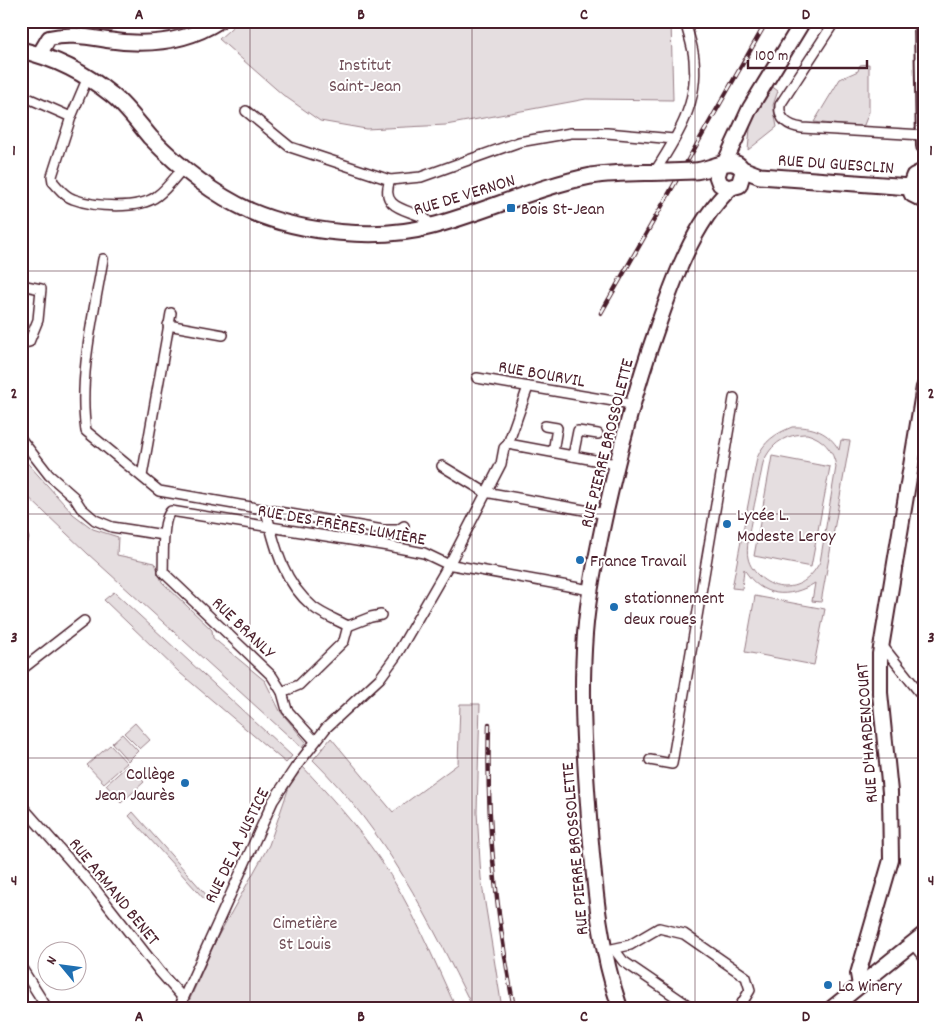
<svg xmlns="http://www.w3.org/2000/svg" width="945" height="1029" viewBox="0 0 945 1029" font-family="Dekko,sans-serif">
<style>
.green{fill:#e5dee0;stroke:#987e86;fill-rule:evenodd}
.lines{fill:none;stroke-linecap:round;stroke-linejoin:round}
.street-casing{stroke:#4a1f2b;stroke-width:12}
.secondary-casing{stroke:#4a1f2b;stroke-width:18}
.primary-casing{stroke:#4a1f2b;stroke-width:19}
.street{stroke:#fff;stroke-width:9}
.secondary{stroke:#fff;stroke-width:14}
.primary{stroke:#fff;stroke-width:15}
.rail-casing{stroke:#4a1f2b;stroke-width:4.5}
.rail{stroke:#fff;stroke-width:2.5;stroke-dasharray:8;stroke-linecap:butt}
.primary-bridge-casing{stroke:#4a1f2b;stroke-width:19;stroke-linecap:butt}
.primary-bridge{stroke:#fff;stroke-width:15}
.grid{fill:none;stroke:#4a1f2b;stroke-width:1;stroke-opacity:0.55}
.poi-dot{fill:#1f6fb2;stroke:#fff;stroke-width:2}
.labels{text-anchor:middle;stroke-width:4;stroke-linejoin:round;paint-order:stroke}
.park-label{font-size:18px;fill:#714f58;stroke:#fff}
.street-label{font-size:18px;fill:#4a1f2b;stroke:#fff}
.poi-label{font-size:18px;fill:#4a1f2b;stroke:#fff;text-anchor:start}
.neatline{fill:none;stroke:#4a1f2b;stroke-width:2}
.grid-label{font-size:16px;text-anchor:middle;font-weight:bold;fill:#4a1f2b}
</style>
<rect width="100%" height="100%" fill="#fff"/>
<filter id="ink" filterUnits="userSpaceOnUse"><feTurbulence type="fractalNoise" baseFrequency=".02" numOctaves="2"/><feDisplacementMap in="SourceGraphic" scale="10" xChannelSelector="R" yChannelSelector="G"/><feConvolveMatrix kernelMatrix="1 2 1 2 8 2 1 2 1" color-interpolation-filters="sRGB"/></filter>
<g filter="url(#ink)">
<g class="green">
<path d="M239,21h432l2,79 -87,-1 -140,26 -80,4 -46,-8 -37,-26 -64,-56z"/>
<path d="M869,64v48l-5,13 -5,2 -45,-5 26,-43 18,-8 2,-6z"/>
<path d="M770,85l8,6 -5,14 4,22 -29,23 3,-32z"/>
<path d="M792,427c20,-1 37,5 47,23l2,-10 9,1 -29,161 -9,-1 3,-18c-26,16 -54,15 -71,-14l-2,20 -10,-1 25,-130c7,-17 18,-24 35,-31zM807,434c16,4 27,17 29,33l-16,95c-8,14 -18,25 -36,25 -15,0 -33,-14 -36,-29 -4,-15 12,-76 15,-95 8,-20 23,-29 44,-29z"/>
<path d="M21,456l52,58 20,15 25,8 -1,18 38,8 7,19 50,48 1,8 52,43 15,30 26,31 -4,6 -214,-194 -67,-64z"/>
<path d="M772,456l58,11 -19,100 -57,-11z"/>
<path d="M114,592l178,164 -6,7 -106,-90 -76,-73z"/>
<path d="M755,596l70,13 -11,56 -69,-13z"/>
<path d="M460,704h20l-3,108 4,66 21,130h-29c-46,-93 -86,-175 -160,-248l18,-22 62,74 65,-48z"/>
<path d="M135,723l15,17 -10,9 -16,-16z"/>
<path d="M122,734l16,17 -10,10 -16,-18z"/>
<path d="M110,745l17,18 -23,20 -17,-18z"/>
<path d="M128,765l16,17 -23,21 -15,-18z"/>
<path d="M303,767c27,29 54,59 76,91 32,46 54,100 77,150h-270l31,-70 52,-93 20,-58z"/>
<path d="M133,812l76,86 -3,3 -77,-85z"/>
</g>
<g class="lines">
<g class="street-casing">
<g id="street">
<path d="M831,21v6l-51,78c-2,15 9,21 22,23l121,7"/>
<path d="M21,95l50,22 17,-40"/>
<path d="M246,111l44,36 100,33 31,-3 98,-35 52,-9h36l67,6"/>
<path d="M71,117l-19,59 1,6c6,6 11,14 20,17 21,8 66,11 84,-3 10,-7 19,-20 27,-29"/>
<path d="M654,173c23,-36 45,-69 40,-114 -1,-13 -6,-25 -9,-38"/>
<path d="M390,180c-11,29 18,29 34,38 3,1 5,5 7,8"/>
<path d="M103,259c-9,54 -25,118 -17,172l73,60 224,39h15l6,-4"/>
<path d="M21,285l20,4 -3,31 -9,22 -8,2"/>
<path d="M168,325l55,10"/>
<path d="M477,378l154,26"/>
<path d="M545,426l12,2 -4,24"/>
<path d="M21,439l28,36 25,22 7,11 14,12 17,7 52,8"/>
<path d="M508,444l108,20"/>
<path d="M573,456l5,-25 20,3"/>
<path d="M442,466l43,26 121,22"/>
<path d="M142,476l29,-163"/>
<path d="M266,511c9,36 17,71 47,96 10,8 24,13 35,19"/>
<path d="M21,539l2,-1"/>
<path d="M348,626l23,-9 10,-2"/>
<path d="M881,644l43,54"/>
<path d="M21,670l63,-49"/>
<path d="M282,692l17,-7 45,-44 4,-15"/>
<path d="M315,741l-28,-31 -5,-18 -10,-16 -109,-104c1,-14 -2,-52 8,-61l217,35 36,7 23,11 143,26"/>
<path d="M650,760l22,4 62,-366"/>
<path d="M21,805l75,85 64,82 23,26"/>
<path d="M912,943l12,15"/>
<path d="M614,949l9,12 69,47"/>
<path d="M603,951l27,-6 29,-17 25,6 62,43 4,13 -11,18"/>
<path d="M21,967l26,41"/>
<path d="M179,1008l94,-207 22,-33 31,-40 54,-50 16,-22 56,-97 49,-95 3,-16 4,-4 20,-57"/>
</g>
</g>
<g class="secondary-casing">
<g id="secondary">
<path d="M922,21l2,125"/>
<path d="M39,55l10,-17c19,-5 39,-1 58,2 39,6 78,3 112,-19"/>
<path d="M725,162l25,-54 53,-87"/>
<path d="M860,985l-2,-11 33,-114 -1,-68 -10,-99v-39l44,-267"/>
<path d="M620,1008c-20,-58 -25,-116 -30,-177 -5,-66 -10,-131 -5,-197 3,-38 11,-76 19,-114 14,-63 29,-124 51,-186 16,-47 38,-112 76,-146"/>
<path d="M832,1008l92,-74"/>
</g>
</g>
<g class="primary-casing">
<g id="primary">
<path d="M21,50c34,8 64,23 91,45 14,11 26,28 38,42 28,29 63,57 100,74 52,22 128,30 182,15 53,-14 104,-39 159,-50 25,-4 50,-3 75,-4"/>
<path d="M742,169l18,7 150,11"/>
<path d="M694,171c16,0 42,-19 49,1l-4,13 -11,3 -8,-4 -3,-8 3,-10"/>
<path d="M924,171l-10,5 -4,11 2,7 12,6"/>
</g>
</g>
<use href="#street" class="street"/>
<use href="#secondary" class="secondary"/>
<use href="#primary" class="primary"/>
<g class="rail-casing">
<g id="rail">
<path d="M601,313l166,-292"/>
<path d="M489,724c-3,99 7,187 25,284"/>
</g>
</g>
<use href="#rail" class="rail"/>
<g class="primary-bridge-casing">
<path id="primary-bridge" d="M666,172l28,-1"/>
</g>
<use href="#primary-bridge" class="primary-bridge"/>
</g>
</g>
<path class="grid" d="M250,21v987M472,21v987M695,21v987M21,271h903M21,514h903M21,758h903"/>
<g class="poi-dot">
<rect x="506" y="203" width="10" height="10" rx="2.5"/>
<circle cx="727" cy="524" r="5"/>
<circle cx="580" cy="560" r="5"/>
<circle cx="614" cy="607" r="5"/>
<circle cx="185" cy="783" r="5"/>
<circle cx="828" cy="985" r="5"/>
</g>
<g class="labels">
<g class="park-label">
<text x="365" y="70">Institut<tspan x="365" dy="21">Saint-Jean</tspan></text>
<text x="305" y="928">Cimetière<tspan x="305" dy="21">St Louis</tspan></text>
</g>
<g class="street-label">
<text transform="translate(836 163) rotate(4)" y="6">RUE DU GUESCLIN</text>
<text transform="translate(464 194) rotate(-17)" y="6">RUE DE VERNON</text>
<text transform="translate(542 373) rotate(10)" y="6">RUE BOURVIL</text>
<text transform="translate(606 443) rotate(-76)" y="6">RUE PIERRE BROSSOLETTE</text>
<text transform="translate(342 524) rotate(10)" y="6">RUE DES FRÈRES LUMIÈRE</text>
<text transform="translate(244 627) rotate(44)" y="6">RUE BRANLY</text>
<text transform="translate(866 733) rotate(-94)" y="6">RUE D'HARDENCOURT</text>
<text transform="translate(236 845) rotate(-64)" y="6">RUE DE LA JUSTICE</text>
<text transform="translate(574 849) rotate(-95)" y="6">RUE PIERRE BROSSOLETTE</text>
<text transform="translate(115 891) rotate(51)" y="6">RUE ARMAND BENET</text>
</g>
<g class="poi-label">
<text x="521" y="214">Bois St-Jean</text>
<text x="737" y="520">Lycée L.<tspan x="737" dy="21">Modeste Leroy</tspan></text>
<text x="590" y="566">France Travail</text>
<text x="624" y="603">stationnement<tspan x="624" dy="21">deux roues</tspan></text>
<text x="175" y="779" text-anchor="end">Collège<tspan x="175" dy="21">Jean Jaurès</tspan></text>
<text x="838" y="991">La Winery</text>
</g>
</g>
<rect width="945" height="1029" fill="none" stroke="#fff" stroke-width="55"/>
<g transform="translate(62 966) rotate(299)"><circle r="24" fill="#ffffff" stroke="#b7a5aa"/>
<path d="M0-4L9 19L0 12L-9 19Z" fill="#1f6fb2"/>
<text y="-8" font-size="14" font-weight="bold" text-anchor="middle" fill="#4a1f2b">N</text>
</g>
<path d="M748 60v8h119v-8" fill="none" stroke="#4a1f2b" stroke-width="2.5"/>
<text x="755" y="60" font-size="15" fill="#4a1f2b" stroke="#ffffff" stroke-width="4" paint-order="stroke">100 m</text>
<rect x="28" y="28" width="890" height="974" class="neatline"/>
<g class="grid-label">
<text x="139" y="19">A</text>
<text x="361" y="19">B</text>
<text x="584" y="19">C</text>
<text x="806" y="19">D</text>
<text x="14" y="155">1</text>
<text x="931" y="155">1</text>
<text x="14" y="398">2</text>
<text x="931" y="398">2</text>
<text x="14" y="642">3</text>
<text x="931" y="642">3</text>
<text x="14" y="885">4</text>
<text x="931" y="885">4</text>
<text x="139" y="1021">A</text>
<text x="361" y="1021">B</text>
<text x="584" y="1021">C</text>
<text x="806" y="1021">D</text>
</g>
</svg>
